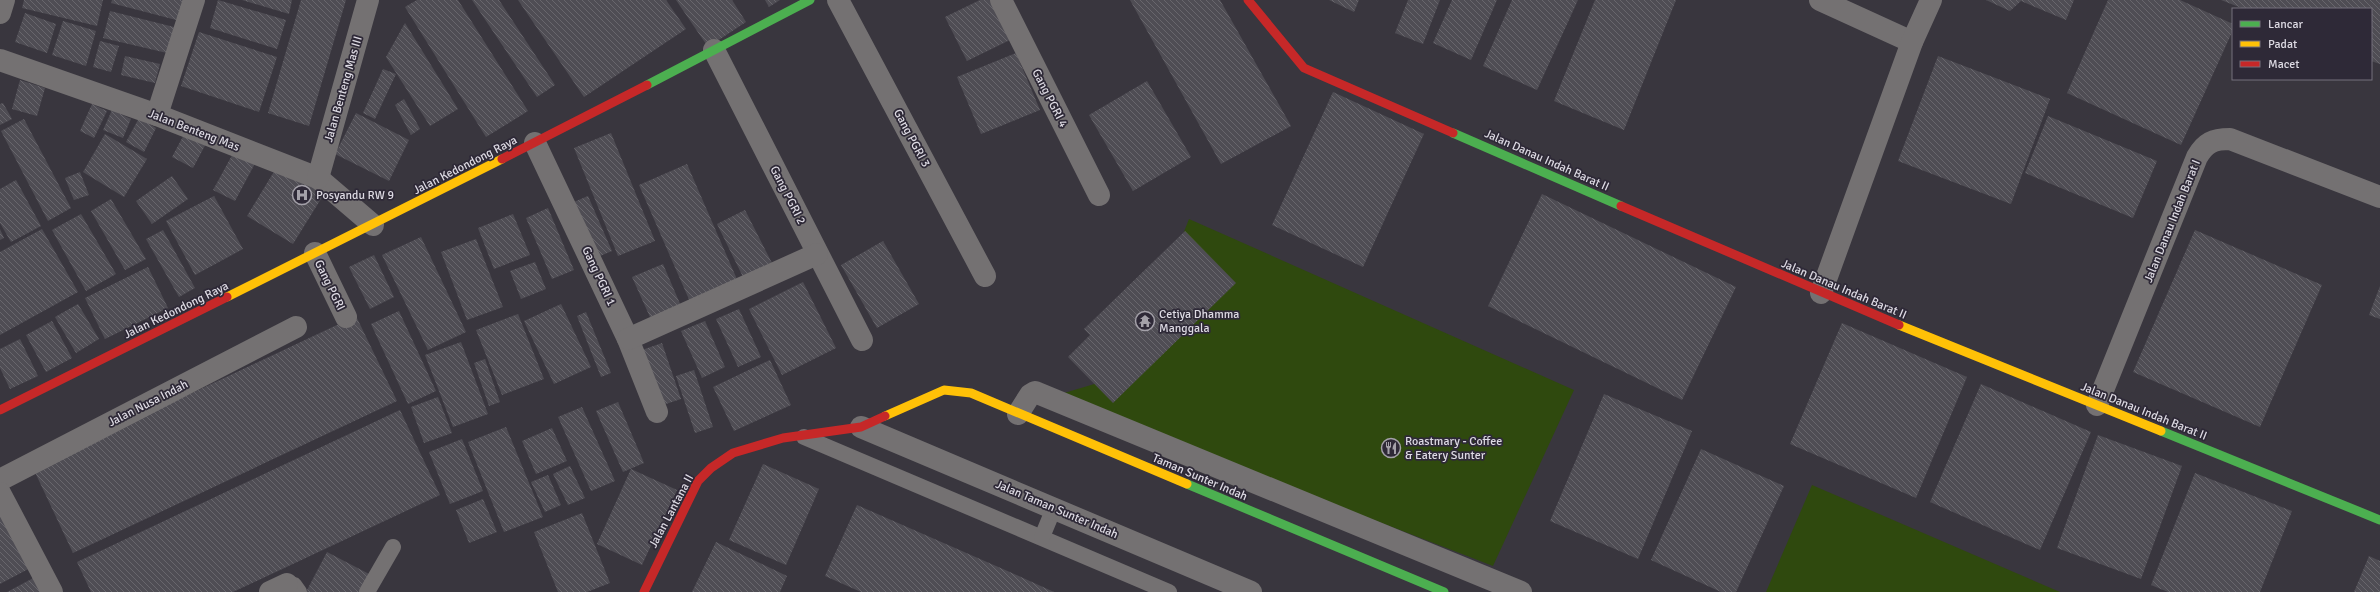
<svg xmlns="http://www.w3.org/2000/svg" width="2380" height="592" viewBox="0 0 2380 592" font-family="Signika,sans-serif">
<style>
.grass{fill:#2f490e}
.building{fill:url(#building-back-hatch)}
.lines{fill:none;stroke-linecap:round;stroke-linejoin:round}
.lane{stroke:#747172;stroke-width:16}
.street{stroke:#747172;stroke-width:22}
.fast{stroke:#4caf50;stroke-width:9}
.slow{stroke:#ffc107;stroke-width:9}
.jam{stroke:#c62828;stroke-width:9}
.labels{text-anchor:middle;stroke-width:3.5;stroke-linejoin:round;paint-order:stroke}
.street-label{font-size:12px;fill:#dddae3;stroke:#2e2937}
.poi-label{font-size:12px;fill:#dddae3;stroke:#2e2937;text-anchor:start}
</style>
<defs>
<pattern id="building-back-hatch" width="6" height="6" patternUnits="userSpaceOnUse"><rect width="6" height="6" fill="#4f4d54"/><path d="M-1 5l2 2M0 0l6 6M5-1l2 2" fill="none" stroke="#68666c"/></pattern>
</defs>
<rect width="100%" height="100%" fill="#39363e"/>
<g class="grass">
<path d="M1189,219l385,171 -81,176 -439,-170 74,-22z"/>
<path d="M1812,485l248,107h-294z"/>
</g>
<g class="building">
<path d="M24,0h79l-6,26 -75,-18z"/>
<path d="M112,0h74l-6,21 -69,-18z"/>
<path d="M218,0l68,20 -9,29 -67,-21z"/>
<path d="M242,0h50l-3,14z"/>
<path d="M301,0h45l-37,126 -41,-13z"/>
<path d="M417,0h41l70,111 -42,26 -81,-130z"/>
<path d="M472,0h27l56,85 -18,12z"/>
<path d="M518,0h148l20,29 -102,68z"/>
<path d="M676,0h56l14,22 -38,25z"/>
<path d="M765,0h15l-11,7z"/>
<path d="M980,0h10l20,40 -43,21 -22,-44z"/>
<path d="M1130,0h90l71,126 -70,38z"/>
<path d="M1329,0h30l-5,12z"/>
<path d="M1408,0h32l-17,44 -28,-11z"/>
<path d="M1452,0h45l-26,60 -38,-17z"/>
<path d="M1512,0h66l-41,90 -54,-24z"/>
<path d="M1595,0h81l-52,130 -70,-29z"/>
<path d="M1986,0h88l-8,20 -45,-19 -11,10z"/>
<path d="M2108,0h72l53,24v6l-52,115 -114,-52z"/>
<path d="M2221,0h159v64l-9,-3v-52h-127z"/>
<path d="M110,11l64,16 -7,26 -64,-15z"/>
<path d="M25,13l31,11 -9,29 -32,-11z"/>
<path d="M63,21l33,10 -10,35 -34,-11z"/>
<path d="M405,23l53,86 -28,17 -44,-69z"/>
<path d="M199,32l78,25 -18,55 -78,-26z"/>
<path d="M100,41l19,5 -8,26 -18,-5z"/>
<path d="M1016,53l24,57 -59,24 -24,-57z"/>
<path d="M125,56l35,8 -5,19 -34,-8z"/>
<path d="M1938,56l112,43 -39,105 -113,-43z"/>
<path d="M383,69l13,5 -21,45 -12,-6z"/>
<path d="M20,80l25,8 -8,28 -25,-7z"/>
<path d="M1147,81l44,76 -58,34 -44,-76z"/>
<path d="M1333,92l91,42 -61,133 -91,-42z"/>
<path d="M404,99l16,30 -9,6 -16,-30z"/>
<path d="M3,103l9,16 -12,6v-21z"/>
<path d="M92,104l15,7 -13,27 -14,-7z"/>
<path d="M112,110l19,9 -8,19 -20,-8z"/>
<path d="M356,113l53,27 -20,41 -54,-27z"/>
<path d="M2048,116l109,45 -24,57 -108,-45z"/>
<path d="M139,118l17,10 -12,24 -18,-10z"/>
<path d="M24,119l47,89 -23,13 -47,-90z"/>
<path d="M187,129l21,11 -15,28 -21,-11z"/>
<path d="M611,133l44,108 -37,15 -44,-108z"/>
<path d="M105,134l42,25 -23,38 -41,-25z"/>
<path d="M236,148l21,12 -22,41 -22,-11z"/>
<path d="M687,164l52,120 -48,20 -52,-119z"/>
<path d="M278,165l46,29 -31,50 -46,-28z"/>
<path d="M80,172l9,23 -15,5 -9,-22z"/>
<path d="M172,176l16,23 -36,25 -16,-23z"/>
<path d="M16,180l25,46 -30,16 -11,-19v-34z"/>
<path d="M1542,194l194,93 -54,113 -194,-94z"/>
<path d="M214,196l29,53 -48,26 -29,-54z"/>
<path d="M588,196l24,55 -19,8 -24,-55z"/>
<path d="M111,199l35,60 -21,11 -34,-59z"/>
<path d="M548,208l26,62 -22,9 -26,-61z"/>
<path d="M745,210l28,55 -29,14 -27,-55z"/>
<path d="M81,214l35,60 -30,17 -34,-61z"/>
<path d="M513,214l17,41 -36,14 -16,-41z"/>
<path d="M0,229l4,9 -4,2z"/>
<path d="M42,229l36,63 -78,43v-83z"/>
<path d="M163,230l32,58 -16,9 -33,-58z"/>
<path d="M2195,230l127,55 -62,142 -127,-55z"/>
<path d="M1185,231l51,52 -123,120 -45,-46 22,-22 -6,-6z"/>
<path d="M421,237l45,95 -38,18 -46,-95z"/>
<path d="M476,239l27,68 -36,13 -26,-68z"/>
<path d="M883,241l36,63 -42,24 -36,-63z"/>
<path d="M374,255l20,42 -24,12 -21,-42z"/>
<path d="M535,262l11,27 -25,10 -11,-28z"/>
<path d="M663,264l21,49 -30,13 -22,-49z"/>
<path d="M148,267l20,41 -63,31 -20,-41z"/>
<path d="M803,282l33,66 -54,27 -33,-66z"/>
<path d="M2380,286v33l-11,-4z"/>
<path d="M78,304l21,35 -23,14 -21,-36z"/>
<path d="M561,304l30,63 -37,17 -30,-63z"/>
<path d="M739,309l22,48 -23,10 -22,-48z"/>
<path d="M399,311l37,80 -28,13 -37,-80z"/>
<path d="M586,312l25,61 -10,4 -24,-61z"/>
<path d="M518,314l26,65 -42,16 -26,-65z"/>
<path d="M356,316l41,85 -324,152 -40,-85z"/>
<path d="M52,321l20,37 -26,14 -20,-37z"/>
<path d="M705,321l20,46 -23,11 -21,-47z"/>
<path d="M1842,323l125,54 -51,121 -126,-54z"/>
<path d="M20,339l18,37 -28,13 -10,-21v-19z"/>
<path d="M461,342l27,72 -35,13 -28,-72z"/>
<path d="M662,343l19,56 -21,7 -18,-56z"/>
<path d="M485,359l15,43 -11,4 -15,-43z"/>
<path d="M770,360l21,45 -57,26 -21,-44z"/>
<path d="M694,370l19,57 -18,6 -19,-57z"/>
<path d="M1981,384l110,48 -51,118 -110,-48z"/>
<path d="M1604,394l88,37 -54,128 -88,-38z"/>
<path d="M438,397l14,36 -28,10 -13,-36z"/>
<path d="M618,402l26,61 -21,9 -27,-61z"/>
<path d="M582,407l33,74 -24,10 -33,-74z"/>
<path d="M400,410l40,85 -207,97h-142l-14,-30z"/>
<path d="M506,427l37,90 -39,15 -36,-90z"/>
<path d="M552,428l15,33 -31,13 -14,-33z"/>
<path d="M2098,435l84,31 -41,113 -84,-31z"/>
<path d="M462,439l21,52 -33,13 -21,-52z"/>
<path d="M1701,449l83,37 -48,106h-15l-70,-32z"/>
<path d="M763,464l56,25 -33,76 -57,-25z"/>
<path d="M570,466l15,32 -17,7 -15,-31z"/>
<path d="M631,469l46,21 -35,75 -45,-21z"/>
<path d="M2195,473l97,38 -32,81h-92l-17,-7z"/>
<path d="M548,475l13,30 -16,7 -14,-30z"/>
<path d="M483,499l14,33 -28,11 -13,-33z"/>
<path d="M0,501l34,65 -34,18z"/>
<path d="M857,505l155,68 42,19h-193l-36,-16z"/>
<path d="M582,513l28,70 -23,9h-29l-24,-60z"/>
<path d="M716,542l71,34 -7,16h-88z"/>
<path d="M327,552l44,23 -9,17h-56z"/>
<path d="M2369,556l11,5v31h-26z"/>
<path d="M39,575l10,17h-42z"/>
</g>
<g class="lines">
<g class="lane">
<path d="M804,437l365,155"/>
<path d="M1042,537l12,-29"/>
<path d="M287,584l7,1 5,7"/>
<path d="M367,592l26,-45"/>
</g>
<g class="street">
<path d="M838,0l147,276"/>
<path d="M1001,0l98,195"/>
<path d="M1820,0l92,42"/>
<path d="M0,13l4,-13"/>
<path d="M714,50l148,290"/>
<path d="M0,60l157,55 161,63 55,47"/>
<path d="M157,115l37,-115"/>
<path d="M535,143l93,196 29,73"/>
<path d="M318,178l50,-178"/>
<path d="M315,253l31,64"/>
<path d="M1821,293l91,-251 19,-42"/>
<path d="M628,339l189,-85"/>
<path d="M2097,405l100,-248c8,-14 16,-18 33,-18l150,58"/>
<path d="M1018,414l12,-19 5,-3 486,200"/>
<path d="M861,427l390,165"/>
<path d="M0,480l296,-153"/>
<path d="M0,493l52,99"/>
<path d="M270,592l17,-8"/>
</g>
<g class="fast">
<path d="M647,85l163,-85"/>
<path d="M1453,133l168,73"/>
<path d="M2161,431l219,89"/>
<path d="M1187,484l257,108"/>
</g>
<g class="slow">
<path d="M227,297l275,-138"/>
<path d="M1899,325l262,106"/>
<path d="M885,416l59,-26 27,3 216,91"/>
</g>
<g class="jam">
<path d="M1248,0l56,68 149,65"/>
<path d="M502,159l145,-74"/>
<path d="M1621,206l278,119"/>
<path d="M0,410l227,-113"/>
<path d="M644,592l54,-111 13,-13 22,-15 50,-15 78,-11 24,-11"/>
</g>
</g>
<defs>
<g id="hospital-ring" transform="scale(1)"><circle r="9.5" fill="#2e2937" stroke="#a4a1a9" stroke-width="1.5"/><path d="M-5-5h3v3.5h4V-5h3V5h-3V1.5h-4V5h-3Z" fill="#a4a1a9"/></g>
<g id="temple-ring" transform="scale(1)"><circle r="9.5" fill="#2e2937" stroke="#a4a1a9" stroke-width="1.5"/><path d="M0-6L5-2H3V0L6.5 2.5H4V6H1.5V3h-3V6H-4V2.5H-6.5L-3 0V-2H-5Z" fill="#a4a1a9"/></g>
<g id="restaurant-ring" transform="scale(1)"><circle r="9.5" fill="#2e2937" stroke="#a4a1a9" stroke-width="1.5"/><path d="M-5-6h1v4h1v-4h1v4h1v-4h1v5L-1.5 .5V6h-2V.5L-5-1ZM5-6V6H3V1.5H1.5Q1.5-4 5-6Z" fill="#a4a1a9"/></g>
</defs>
<g fill-rule="evenodd">
<use href="#hospital-ring" x="302" y="195"/>
<use href="#temple-ring" x="1145" y="321"/>
<use href="#restaurant-ring" x="1391" y="448"/>
</g>
<g class="labels">
<g class="street-label">
<text transform="translate(343 89) rotate(-74)" y="4">Jalan Benteng Mas III</text>
<text transform="translate(1050 98) rotate(63)" y="4">Gang PGRI 4</text>
<text transform="translate(194 130) rotate(21)" y="4">Jalan Benteng Mas</text>
<text transform="translate(912 138) rotate(62)" y="4">Gang PGRI 3</text>
<text transform="translate(1547 160) rotate(24)" y="4">Jalan Danau Indah Barat II</text>
<text transform="translate(465 165) rotate(-27)" y="4">Jalan Kedondong Raya</text>
<text transform="translate(788 195) rotate(63)" y="4">Gang PGRI 2</text>
<text transform="translate(2172 221) rotate(-68)" y="4">Jalan Danau Indah Barat I</text>
<text transform="translate(599 276) rotate(65)" y="4">Gang PGRI 1</text>
<text transform="translate(330 285) rotate(64)" y="4">Gang PGRI</text>
<text transform="translate(1844 289) rotate(23)" y="4">Jalan Danau Indah Barat II</text>
<text transform="translate(176 310) rotate(-26)" y="4">Jalan Kedondong Raya</text>
<text transform="translate(148 403) rotate(-27)" y="4">Jalan Nusa Indah</text>
<text transform="translate(2144 411) rotate(22)" y="4">Jalan Danau Indah Barat II</text>
<text transform="translate(1200 477) rotate(23)" y="4">Taman Sunter Indah</text>
<text transform="translate(1057 509) rotate(23)" y="4">Jalan Taman Sunter Indah</text>
<text transform="translate(671 511) rotate(-62)" y="4">Jalan Lantana II</text>
</g>
<g class="poi-label">
<text x="316" y="199">Posyandu RW 9</text>
<text x="1159" y="318">Cetiya Dhamma<tspan x="1159" dy="14">Manggala</tspan></text>
<text x="1405" y="445">Roastmary - Coffee<tspan x="1405" dy="14">&amp; Eatery Sunter</tspan></text>
</g>
</g>
<rect x="2232" y="8" width="140" height="72" fill="#2e2937" stroke="#74707c"/>
<rect x="2240" y="21" width="20" height="6" fill="#4caf50" stroke="#74707c"/>
<text x="2268" y="28" font-size="12" fill="#dddae3">Lancar</text>
<rect x="2240" y="41" width="20" height="6" fill="#ffc107" stroke="#74707c"/>
<text x="2268" y="48" font-size="12" fill="#dddae3">Padat</text>
<rect x="2240" y="61" width="20" height="6" fill="#c62828" stroke="#74707c"/>
<text x="2268" y="68" font-size="12" fill="#dddae3">Macet</text>
</svg>
